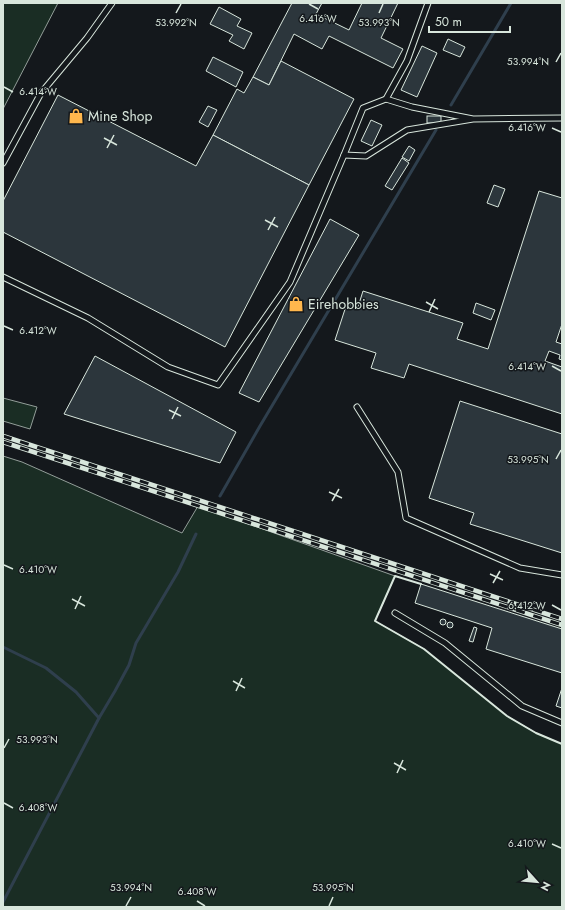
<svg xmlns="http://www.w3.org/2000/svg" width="565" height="910" viewBox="0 0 565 910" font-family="Jost,sans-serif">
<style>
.green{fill:#1a2d24;stroke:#939e99}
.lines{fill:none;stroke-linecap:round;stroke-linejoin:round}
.stream{stroke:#2f3f4d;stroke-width:3}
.building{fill:#2c363c;stroke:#d8e6dc}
.service-casing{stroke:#d8e6dc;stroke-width:7}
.service{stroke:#14181c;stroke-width:5}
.rail-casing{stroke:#d8e6dc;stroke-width:4.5}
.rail{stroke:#14181c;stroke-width:3;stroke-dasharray:9;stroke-linecap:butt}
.wall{stroke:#d8e6dc;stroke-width:2}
.ticks{fill:none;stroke:#d8e6dc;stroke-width:1.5}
.labels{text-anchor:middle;stroke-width:3;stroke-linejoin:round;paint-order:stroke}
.poi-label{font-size:14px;fill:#d8e6dc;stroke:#14181c;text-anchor:start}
.ticks-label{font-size:10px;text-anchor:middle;fill:#d8e6dc;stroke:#14181c;stroke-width:3;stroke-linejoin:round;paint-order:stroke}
</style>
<rect width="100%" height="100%" fill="#14181c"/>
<g class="green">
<path d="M3,3h55l-55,106z"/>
<path d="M3,398l34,9 -7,22 -27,-8z"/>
<path d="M3,456l19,6 160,71 16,-27 197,70 -20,45 49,28 83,67 29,17 26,11v163h-559z"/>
</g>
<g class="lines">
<g class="stream">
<path d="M451,105l60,-102"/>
<path d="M220,496l40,-70 176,-296"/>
<path d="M3,647l43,21 30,24 23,26"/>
<path d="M3,902l96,-184 16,-27 14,-26 7,-22 42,-71 18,-38"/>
</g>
</g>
<g class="building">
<path d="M292,3h30l-6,11 33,16 13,-27h36l-17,35 22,11 -10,19 -64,-32 -7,13 -28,-15 -25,51 -16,-8z"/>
<path d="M219,7l22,12 -4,7 15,7 -8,16 -15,-8 4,-6 -23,-11z"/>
<path d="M448,39l17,8 -5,10 -17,-7z"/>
<path d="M422,46l15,7 -20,44 -16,-7z"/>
<path d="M213,57l30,15 -7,15 -30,-16z"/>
<path d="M281,61l73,38 -45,86 -96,-50 24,-46 7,4 9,-16 16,8z"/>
<path d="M58,95l138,71 17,-31 96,50 -84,162 -222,-115v-31z"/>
<path d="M208,106l9,4 -9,17 -9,-5z"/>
<rect x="427" y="116" width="14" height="7"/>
<path d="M371,120l11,5 -10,21 -11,-5z"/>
<path d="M409,146l6,4 -6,11 -7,-4z"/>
<path d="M402,158l7,5 -17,27 -7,-4z"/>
<path d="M494,185l11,4 -7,18 -11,-4z"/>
<path d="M539,191l23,7v126l-6,18 6,2v16l-3,-1 1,-4 -11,-4 -4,10 17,6v47l-153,-50 -5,14 -33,-10 5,-15 -41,-13 12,-37 11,4 5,-16 100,32 -6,16 31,10z"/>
<path d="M330,219l29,16 -100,167 -20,-9z"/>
<path d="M476,303l19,7 -4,10 -18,-7z"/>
<path d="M95,356l141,76 -16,31 -156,-49z"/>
<path d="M460,401l102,33v119l-92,-29 4,-11 -45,-15z"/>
<path d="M421,584l141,45v44l-76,-24 6,-21 -77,-25z"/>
<circle cx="443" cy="622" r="3"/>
<circle cx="450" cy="625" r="3"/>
<path d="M474,627l3,1 -4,14 -4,-1z"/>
<path d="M562,688v20l-6,-2z"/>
</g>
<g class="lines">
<g class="service-casing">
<g id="service">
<path d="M386,99l21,-38 21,-58"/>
<path d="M473,119l-61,-12 -26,-8 -23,9 -19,47 22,1 41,-26 66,-11 89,-1"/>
<path d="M3,163l38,-70 46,-55 25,-35"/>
<path d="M3,277l85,41 80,49 50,18 72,-103 54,-127"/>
<path d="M357,407l41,65 8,46 114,50 42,7"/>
<path d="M395,613l50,30 77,63 40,17"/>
</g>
</g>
<use href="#service" class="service"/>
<g class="rail-casing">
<g id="rail">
<path d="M3,436l559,183"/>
<path d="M3,442l559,183"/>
</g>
</g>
<use href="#rail" class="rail"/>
<path class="wall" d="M421,584l-26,-8 -20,45 49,28 83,67 29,17 26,11"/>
</g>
<path class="ticks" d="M309,4l9,5M176,13l5,-9M379,13l4,-9M556,62l5,-9M4,87l9,5M552,128l9,4M104,138l13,7M107,148l7,-13M265,220l13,7M268,230l7,-13M426,302l12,7M429,312l6,-13M4,326l9,4M552,366l9,5M169,410l12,6M172,419l6,-12M556,459l5,-9M329,492l13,6M332,501l7,-12M4,565l9,4M490,574l13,6M493,583l7,-12M72,599l13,7M552,605l9,5M75,609l6,-13M233,681l12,7M236,691l6,-13M4,748l5,-9M394,763l12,7M397,773l6,-13M4,803l9,5M552,844l9,4M197,901l8,5M126,906l5,-9M329,906l4,-9"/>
<defs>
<g id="shop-bare" transform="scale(1.2)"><path d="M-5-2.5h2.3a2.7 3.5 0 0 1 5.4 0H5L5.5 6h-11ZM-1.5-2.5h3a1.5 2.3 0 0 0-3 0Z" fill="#ffb74d" stroke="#14181c" stroke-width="2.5" paint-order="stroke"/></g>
</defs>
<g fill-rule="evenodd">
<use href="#shop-bare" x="76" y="116"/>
<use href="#shop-bare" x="296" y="304"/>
</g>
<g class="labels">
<g class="poi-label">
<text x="88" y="121">Mine Shop</text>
<text x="308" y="309">Eirehobbies</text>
</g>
</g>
<g class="ticks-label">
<text x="318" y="22">6.416°W</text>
<text x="176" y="26">53.992°N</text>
<text x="379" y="26">53.993°N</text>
<text x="528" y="65">53.994°N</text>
<text x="38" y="95">6.414°W</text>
<text x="527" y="131">6.416°W</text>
<text x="38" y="334">6.412°W</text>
<text x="527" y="370">6.414°W</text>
<text x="528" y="463">53.995°N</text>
<text x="38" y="573">6.410°W</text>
<text x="527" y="609">6.412°W</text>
<text x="37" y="743">53.993°N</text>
<text x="38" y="811">6.408°W</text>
<text x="527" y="847">6.410°W</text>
<text x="131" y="891">53.994°N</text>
<text x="333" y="891">53.995°N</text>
<text x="197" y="895">6.408°W</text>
</g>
<rect width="565" height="910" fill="none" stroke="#d8e6dc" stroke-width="8"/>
<g transform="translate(537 882) rotate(117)" stroke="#14181c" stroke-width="3" paint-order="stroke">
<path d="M0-3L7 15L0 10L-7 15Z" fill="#d8e6dc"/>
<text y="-6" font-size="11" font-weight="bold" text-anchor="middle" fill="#d8e6dc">N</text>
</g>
<path d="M429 26v6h81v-6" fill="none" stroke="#d8e6dc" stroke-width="2"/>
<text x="435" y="26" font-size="12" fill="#d8e6dc" stroke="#14181c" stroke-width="3" paint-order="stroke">50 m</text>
</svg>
